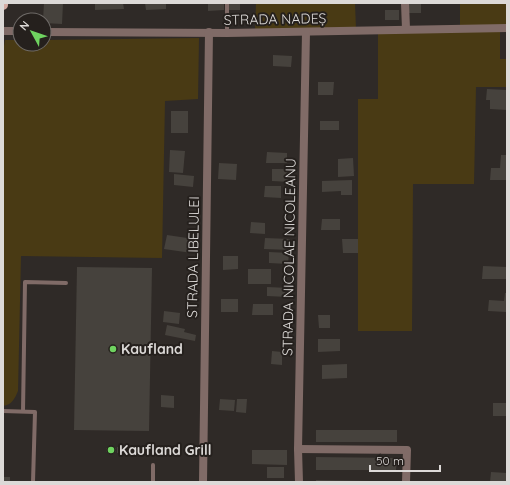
<svg xmlns="http://www.w3.org/2000/svg" width="510" height="485" viewBox="0 0 510 485" font-family="Quicksand,sans-serif">
<style>
.green{fill:#493a14}
.building{fill:#46423d}
.lines{fill:none;stroke-linecap:round;stroke-linejoin:round}
.service{stroke:#806b67;stroke-width:4}
.minor{stroke:#806b67;stroke-width:8}
.primary{stroke:#d5aba2;stroke-width:10}
.poi-dot{fill:#6fd360;stroke:#25201d;stroke-width:1.5}
.labels{text-anchor:middle;stroke-width:4;stroke-linejoin:round;paint-order:stroke}
.street-label{font-size:14px;fill:#dcd9d7;stroke:#25201d}
.poi-label{font-size:14px;font-weight:bold;fill:#dcd9d7;stroke:#25201d;text-anchor:start}
</style>
<rect width="100%" height="100%" fill="#2f2a27"/>
<g class="green">
<path d="M256,3h99l1,26 -101,3z"/>
<path d="M460,3h47v24l-47,1z"/>
<path d="M378,32h122v27h7v28h-31l-2,97h-61l-1,147h-54v-232h20z"/>
<path d="M199,38l-1,61 -33,2 -3,157 -141,-2 -3,135c-3,7 -6,14 -15,15v-354l2,-12h15v4h24v-4z"/>
</g>
<g class="building">
<path d="M44,3h19l-1,21 -18,-1v-3h-1z"/>
<path d="M95,3h28l1,6 -29,1z"/>
<path d="M145,3h21v6l-20,1z"/>
<path d="M208,3h16v7l-16,1z"/>
<rect x="227" y="3" width="13" height="7"/>
<rect x="409" y="3" width="12" height="10"/>
<rect x="385" y="10" width="14" height="10"/>
<path d="M273,55l19,1 -1,11 -18,-1z"/>
<path d="M318,82h16l-1,13h-15z"/>
<path d="M487,89l20,1v20l-17,-1v-9h-4z"/>
<rect x="171" y="111" width="17" height="22"/>
<rect x="320" y="121" width="19" height="9"/>
<path d="M170,150l15,1 -2,22 -14,-1z"/>
<path d="M267,152l20,1v10h-21z"/>
<path d="M501,155h6v25h-17l1,-12h9z"/>
<path d="M353,158l1,18 -16,1v-18z"/>
<path d="M219,163l18,1 -1,16 -18,-1z"/>
<path d="M272,169h19v13l-19,-1z"/>
<path d="M174,174l20,2 -1,11 -19,-2z"/>
<path d="M352,180v15h-11v-4l-19,1v-11z"/>
<path d="M265,186h16v12l-17,-1z"/>
<path d="M322,219h18v11h-19z"/>
<path d="M251,222l14,1v11l-15,-1z"/>
<path d="M167,235l27,4 -2,14 -28,-4z"/>
<path d="M265,238l25,1v11l-26,-1z"/>
<path d="M342,239h16v14h-15z"/>
<path d="M269,252l20,1 -1,11 -19,-1z"/>
<path d="M223,256h15v13l-15,1z"/>
<path d="M483,266l24,1v12h-25z"/>
<path d="M77,267l75,1 -3,163 -75,-1z"/>
<rect x="248" y="269" width="23" height="15"/>
<path d="M267,287l22,1 -1,9 -21,-1z"/>
<path d="M505,293h2l-1,19 -18,-1 1,-11 15,1z"/>
<rect x="221" y="299" width="17" height="13"/>
<path d="M253,304h20v11h-21z"/>
<path d="M164,311l16,2 -1,11 -16,-2z"/>
<path d="M318,315h12v13h-11z"/>
<path d="M167,325l18,4 -1,3 12,3 -1,6 -30,-6z"/>
<path d="M318,339h22v12l-22,1z"/>
<path d="M272,351l10,1v13l-11,-1z"/>
<path d="M347,364v14l-25,1v-14z"/>
<path d="M161,395l13,1v12l-13,-1z"/>
<path d="M220,399l15,1 -1,11 -15,-1z"/>
<path d="M237,399h10l-1,14 -10,-1z"/>
<rect x="493" y="403" width="14" height="13"/>
<rect x="316" y="430" width="81" height="12"/>
<rect x="117" y="447" width="8" height="6"/>
<rect x="106" y="448" width="10" height="4"/>
<path d="M252,450h35v15l-35,-1z"/>
<path d="M316,457l81,1 -1,12h-80z"/>
<rect x="267" y="467" width="17" height="11"/>
<path d="M491,472l16,1v9h-17z"/>
<rect x="3" y="477" width="7" height="5"/>
<path d="M316,480l55,1v1h-55z"/>
</g>
<g class="lines">
<g class="service">
<path d="M227,3v30"/>
<path d="M3,411l32,1 -2,70"/>
<path d="M23,411l2,-129 41,1"/>
<path d="M153,482v-17"/>
</g>
<g class="minor">
<path d="M405,3l1,26"/>
<path d="M3,31h17"/>
<path d="M44,32l183,1 280,-5"/>
<path d="M298,449l109,1 -1,32"/>
<path d="M203,482l6,-450"/>
<path d="M299,482l-1,-33 8,-417"/>
</g>
<path class="primary" d="M3,5v-2"/>
</g>
<g class="poi-dot">
<circle cx="113" cy="349" r="4"/>
<circle cx="111" cy="450" r="4"/>
</g>
<g class="labels">
<g class="street-label">
<text transform="translate(275 19) rotate(-1)" y="5">STRADA NADEȘ</text>
<text transform="translate(193 257) rotate(-89)" y="5">STRADA LIBELULEI</text>
<text transform="translate(289 257) rotate(-89)" y="5">STRADA NICOLAE NICOLEANU</text>
</g>
<g class="poi-label">
<text x="121" y="354">Kaufland</text>
<text x="119" y="455">Kaufland Grill</text>
</g>
</g>
<rect width="510" height="485" fill="none" stroke="#dcd9d7" stroke-width="8"/>
<g transform="translate(32 32) rotate(310)"><circle r="19" fill="#25201d" stroke="#6e6a67"/>
<path d="M0-3L7 15L0 10L-7 15Z" fill="#6fd360"/>
<text y="-6" font-size="11" font-weight="bold" text-anchor="middle" fill="#dcd9d7">N</text>
</g>
<path d="M370 465v6h70v-6" fill="none" stroke="#dcd9d7" stroke-width="2"/>
<text x="376" y="465" font-size="12" fill="#dcd9d7" stroke="#25201d" stroke-width="3" paint-order="stroke">50 m</text>
</svg>
